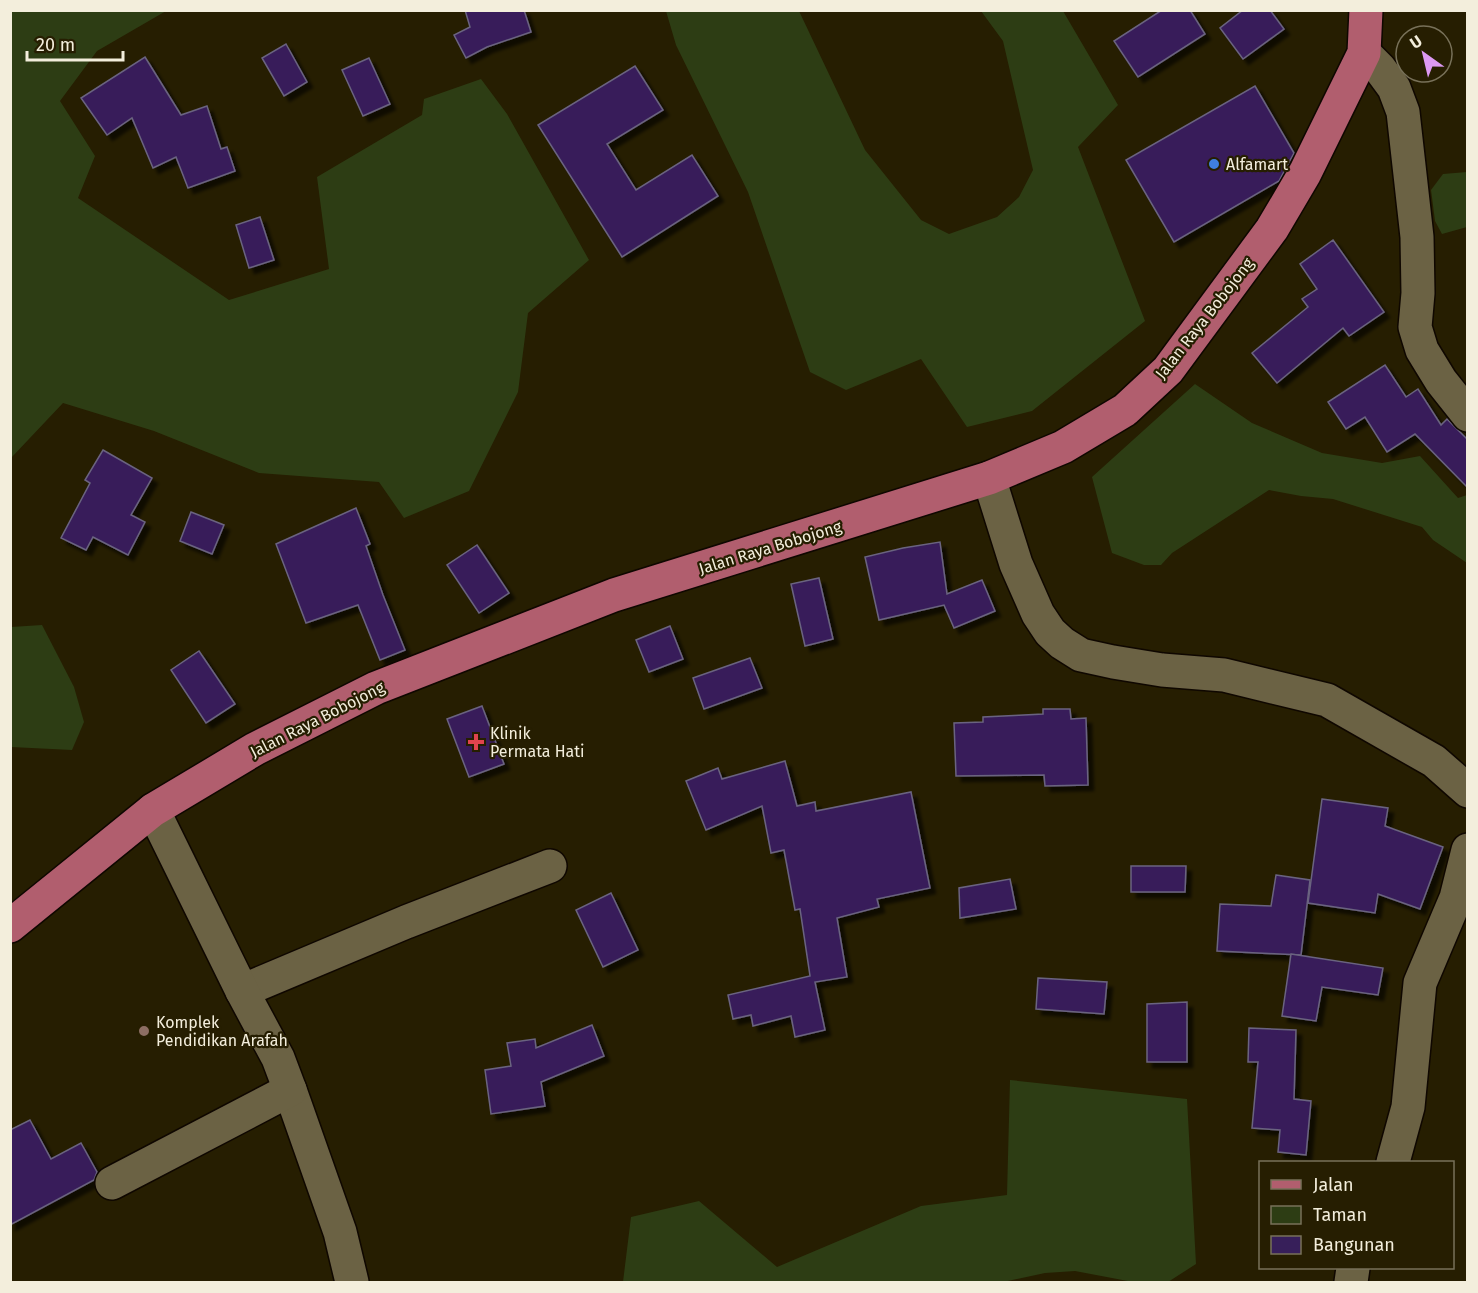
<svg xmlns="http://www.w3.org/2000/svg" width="1478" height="1293" viewBox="0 0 1478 1293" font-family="'Fira Sans',sans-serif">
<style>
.green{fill:#2d3d14}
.building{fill:#371f5a;stroke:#6b6380;stroke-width:1.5;filter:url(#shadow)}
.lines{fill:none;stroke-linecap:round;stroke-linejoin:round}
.minor-casing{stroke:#0f0700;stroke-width:36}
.major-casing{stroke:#0f0700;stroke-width:36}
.minor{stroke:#6b6244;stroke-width:33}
.major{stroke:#b15e6e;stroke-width:33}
.shop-dot{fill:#3f7fe0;stroke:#261e01;stroke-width:2}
.health-dot{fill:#e0444e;stroke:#261e01;stroke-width:2}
.education-dot{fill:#8d6e63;stroke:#261e01;stroke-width:2}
.labels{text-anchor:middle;stroke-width:4.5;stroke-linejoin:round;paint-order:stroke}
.poi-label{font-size:16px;fill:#f3eedc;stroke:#261e01;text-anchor:start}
.street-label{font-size:16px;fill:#f3eedc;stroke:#261e01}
</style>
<defs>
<filter id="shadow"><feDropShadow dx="5.5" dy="5.5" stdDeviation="1.5" flood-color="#0009"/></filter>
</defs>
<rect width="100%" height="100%" fill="#261e01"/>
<g class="green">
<path d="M11,11h155l-69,40 -37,50 35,55 -17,42 151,102 100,-31 -12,-92 105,-62 2,-16 57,-20 26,35 82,146 -61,53 -10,79 -49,99 -65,27 -25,-36 -120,-9 -105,-42 -91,-28 -52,55z"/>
<path d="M666,11h133l66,139 56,70 28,14 48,-17 22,-20 14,-27 -30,-129 -22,-30h82l55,94 -40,42 67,174 -113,90 -65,16 -46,-68 -75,31 -36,-18 -62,-180 -72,-147z"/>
<path d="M1467,172v55l-25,7 -7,-13 -4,-31 12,-16z"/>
<path d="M1195,384l57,39 70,30 60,10 38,-7 38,42 9,-3v68l-34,-23 -11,-13 -89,-28 -32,-3 -32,-6 -97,63 -11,12h-17l-32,-12 -20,-76z"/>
<path d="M42,625l32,62 10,35 -12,28 -61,-3v-120z"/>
<path d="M1010,1080l177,19 9,165 -28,18h-35l-58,-11 -30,2 -42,9h-380l8,-65 68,-16 78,66 144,-61 86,-11z"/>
</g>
<g class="building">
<path d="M465,10h59l7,22 -44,15 -21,11 -12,-23 16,-8z"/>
<path d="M1162,10h28l15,24 -67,43 -24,-36z"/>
<path d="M1243,10h27l14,19 -41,30 -23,-31z"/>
<path d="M286,44l21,38 -23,14 -22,-38z"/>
<path d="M145,57l36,58 26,-9 14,43 6,-2 8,24 -47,17 -12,-31 -23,11 -21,-50 -25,17 -26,-37z"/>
<path d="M369,58l21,46 -27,12 -21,-46z"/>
<path d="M635,66l28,44 -56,34 29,46 56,-35 26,41 -96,61 -84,-132z"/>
<path d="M1255,86l39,67 -6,11 -9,17 -105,61 -48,-82z"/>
<path d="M260,217l14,43 -25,8 -13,-43z"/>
<path d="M1333,240l51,72 -35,24 -6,-8 -66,55 -25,-30 56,-46 -6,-8 15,-10 -17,-25z"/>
<path d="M1385,365l21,32 12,-8 23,36 6,-6 20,20v48l-52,-53 -28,18 -22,-35 -19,12 -18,-27z"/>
<path d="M103,450l49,28 -21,37 14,7 -17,33 -35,-18 -7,13 -25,-12 29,-55 -5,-3z"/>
<path d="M356,508l14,36 -4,2 17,49 22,55 -25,10 -22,-55 -52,18 -30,-79z"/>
<path d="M191,512l33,13 -12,29 -32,-13z"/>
<path d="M940,542l7,52 35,-14 13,31 -41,17 -10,-23 -65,15 -14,-63 38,-9z"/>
<path d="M477,545l32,48 -30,20 -32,-48z"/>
<path d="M819,578l14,61 -28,7 -14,-62z"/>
<path d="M670,626l13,33 -34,13 -13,-32z"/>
<path d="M199,651l36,53 -29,19 -35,-53z"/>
<path d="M750,658l12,30 -58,21 -11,-31z"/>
<path d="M482,706l22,58 -35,13 -22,-58z"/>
<path d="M1043,709h27l1,10 15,-1 2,67 -43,1 -1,-11 -88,1 -2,-53 29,-1v-5l60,-3z"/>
<path d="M785,761l12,45 18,-4 1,9 95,-19 19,96 -53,11 2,8 -42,11 10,59 -32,5 10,48 -30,7 -4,-21 -38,10 -2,-11 -18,4 -5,-24 82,-19 -10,-67 -5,1 -11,-60 -13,3 -9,-47 -56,24 -20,-49 32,-13 4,11z"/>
<path d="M1322,799l66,9 -3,18 58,21 -23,62 -42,-15 -3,19 -67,-10z"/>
<path d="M1131,866h55l-1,26h-54z"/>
<path d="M1276,875l34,5 -9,75 -84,-4 3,-47 51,2z"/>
<path d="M1010,879l6,30 -56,9 -1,-30z"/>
<path d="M611,893l27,57 -35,17 -27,-57z"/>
<path d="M1291,954l92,14 -5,27 -56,-8 -6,34 -34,-5z"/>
<path d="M1038,978l69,4 -3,32 -68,-5z"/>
<path d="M1187,1002v60h-40v-58z"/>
<path d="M592,1025l12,31 -63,26 4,24 -54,8 -6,-44 26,-4 -4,-23 28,-4 1,9z"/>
<path d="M1249,1028l47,2 -2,69 17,2 -5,54 -28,-3 2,-22 -28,-2 6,-66h-10z"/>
<path d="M30,1120l21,39 30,-16 16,29 -3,8 -84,45v-95z"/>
</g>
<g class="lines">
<g class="minor-casing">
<g id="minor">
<path d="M1364,53l16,16 14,19 9,24 14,125 1,56 -3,34 7,23 19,31 27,34"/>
<path d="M989,478l27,86 22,50 12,18 12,11 19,12 32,7 49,8 62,5 103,25 107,61 34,30"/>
<path d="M242,991l164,-69 144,-56"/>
<path d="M290,1090l50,142 12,50"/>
<path d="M1393,1162l15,-55 12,-124 36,-85 12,-48"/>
<path d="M112,1183l178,-93 -12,-32 -36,-67 -89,-181"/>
<path d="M1351,1282l2,-14"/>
</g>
</g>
<g class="major-casing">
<path id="major" d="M10,926l143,-116 102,-61 121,-61 238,-93 375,-117 74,-31 62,-37 43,-40 104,-141 33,-56 59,-120 2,-43"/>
</g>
<use href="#minor" class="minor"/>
<use href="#major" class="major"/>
</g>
<circle class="shop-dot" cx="1214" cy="164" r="6"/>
<path class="health-dot" d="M473 733h6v6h6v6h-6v6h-6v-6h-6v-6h6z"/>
<circle class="education-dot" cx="144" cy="1031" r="6"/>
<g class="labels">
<g class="poi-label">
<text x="1226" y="170">Alfamart</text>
<text x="490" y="739">Klinik<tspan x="490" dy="18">Permata Hati</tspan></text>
<text x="156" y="1028">Komplek<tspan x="156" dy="18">Pendidikan Arafah</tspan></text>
</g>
<g class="street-label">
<text transform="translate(1204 318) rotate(-52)" y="6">Jalan Raya Bobojong</text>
<text transform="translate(770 547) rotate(-17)" y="6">Jalan Raya Bobojong</text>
<text transform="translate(317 719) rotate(-27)" y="6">Jalan Raya Bobojong</text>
</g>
</g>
<rect width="1478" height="1293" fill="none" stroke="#f3eedc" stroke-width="24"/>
<rect x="1259" y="1161" width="195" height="108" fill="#261e01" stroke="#787159" stroke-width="1.5"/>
<rect x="1271" y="1180" width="30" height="9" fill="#b15e6e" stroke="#787159" stroke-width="1.5"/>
<text x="1313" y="1191" font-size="18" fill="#f3eedc">Jalan</text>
<rect x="1271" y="1206" width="30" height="18" fill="#2d3d14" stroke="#787159" stroke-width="1.5"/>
<text x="1313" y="1221" font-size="18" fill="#f3eedc">Taman</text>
<rect x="1271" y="1236" width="30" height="18" fill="#371f5a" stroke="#787159" stroke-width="1.5"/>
<text x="1313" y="1251" font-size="18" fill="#f3eedc">Bangunan</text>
<g transform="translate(1424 54) rotate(326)"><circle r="28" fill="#261e01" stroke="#787159" stroke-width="1.5"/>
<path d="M0-4.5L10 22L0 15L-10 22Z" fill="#dd99f3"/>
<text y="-9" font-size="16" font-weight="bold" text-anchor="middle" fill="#f3eedc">U</text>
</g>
<path d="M27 51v9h96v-9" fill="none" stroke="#f3eedc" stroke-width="3"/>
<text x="36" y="51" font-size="18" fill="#f3eedc" stroke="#261e01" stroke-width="4.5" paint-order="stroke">20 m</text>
</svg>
